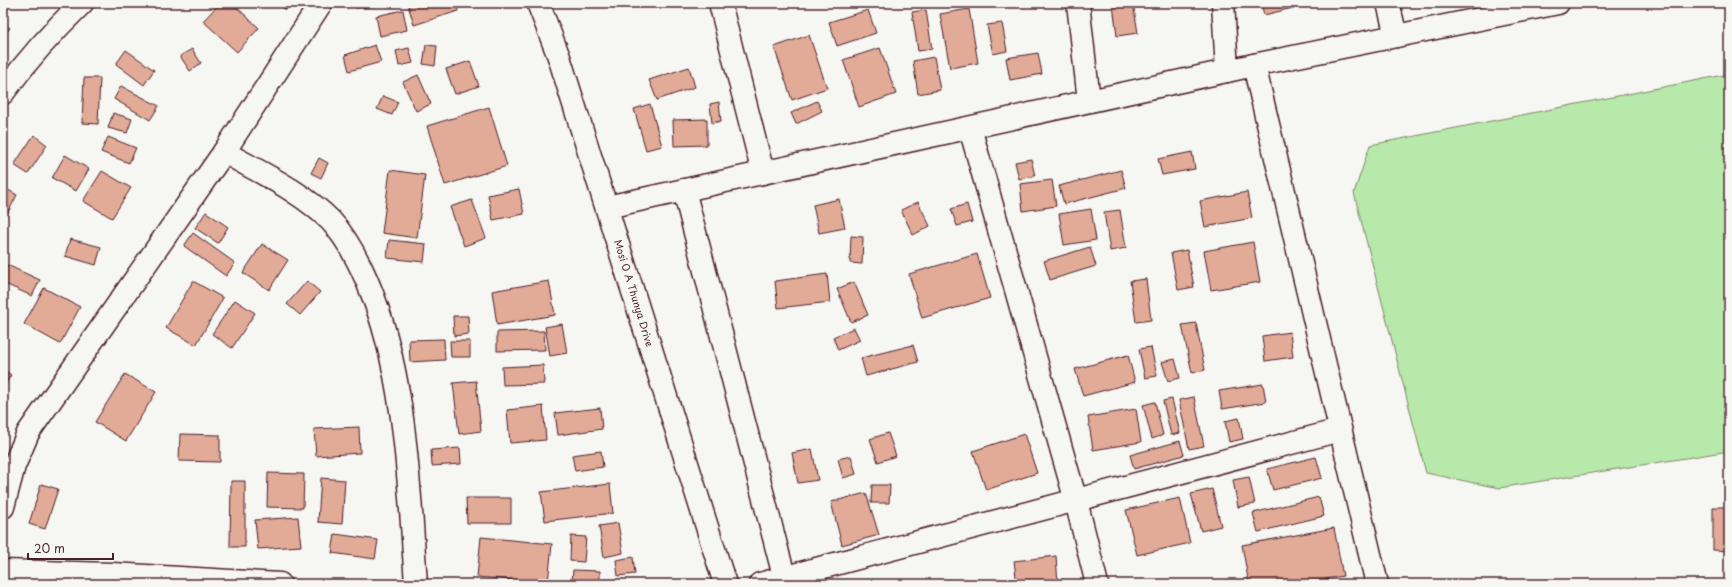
<svg xmlns="http://www.w3.org/2000/svg" width="1732" height="587" viewBox="0 0 1732 587" font-family="'Playpen Sans',sans-serif">
<style>
.green{fill:#b7eaaa;stroke:#80846a}
.building{fill:#e1ab97;stroke:#4a1f2b}
.lines{fill:none;stroke-linecap:round;stroke-linejoin:round}
.street-casing{stroke:#4a1f2b;stroke-width:25}
.secondary-casing{stroke:#4a1f2b;stroke-width:25}
.street{stroke:#f6f6f2;stroke-width:22}
.secondary{stroke:#f6f6f2;stroke-width:22}
.labels{text-anchor:middle;stroke-width:4;stroke-linejoin:round;paint-order:stroke}
.street-label{font-size:10px;fill:#4a1f2b;stroke:#f6f6f2}
</style>
<rect width="100%" height="100%" fill="#f6f6f2"/>
<filter id="ink" filterUnits="userSpaceOnUse"><feTurbulence type="fractalNoise" baseFrequency=".025" numOctaves="2"/><feDisplacementMap in="SourceGraphic" scale="8" xChannelSelector="R" yChannelSelector="G"/><feConvolveMatrix kernelMatrix="1 2 1 2 8 2 1 2 1" color-interpolation-filters="sRGB"/></filter>
<g filter="url(#ink)">
<path class="green" d="M1729,74v377l-230,37 -73,-15 -72,-280 16,-48z"/>
<g class="building">
<path d="M220,3h12l27,25 -22,24 -34,-31z"/>
<path d="M277,3h15l-6,7z"/>
<path d="M356,3h19v3l-19,2z"/>
<path d="M414,3h42l2,8 -44,14 -6,-20z"/>
<path d="M1126,3h7l5,30 -21,3 -4,-31z"/>
<path d="M1261,3h52l-49,12z"/>
<path d="M969,9l9,54 -28,5 -10,-54z"/>
<path d="M403,10l4,20 -27,6 -4,-20z"/>
<path d="M868,10l8,23 -39,13 -8,-24z"/>
<path d="M926,10l6,39 -14,2 -6,-39z"/>
<path d="M3,23l7,5 -7,8z"/>
<path d="M1002,23l5,28 -14,3 -6,-29z"/>
<path d="M809,35l18,53 -35,12 -18,-53z"/>
<path d="M375,45l6,17 -32,9 -4,-16z"/>
<path d="M426,45l11,1 -2,20 -12,-2z"/>
<path d="M409,48l4,15 -14,3 -3,-15z"/>
<path d="M880,48l16,46 -37,13 -16,-47z"/>
<path d="M192,49l9,14 -11,8 -10,-15z"/>
<path d="M126,50l28,20 -10,15 -28,-21z"/>
<path d="M1038,53l4,21 -32,6 -4,-22z"/>
<path d="M934,57l6,33 -22,4 -5,-33z"/>
<path d="M470,61l9,25 -24,8 -9,-25z"/>
<path d="M689,67l6,20 -38,13 -8,-20z"/>
<path d="M418,75l13,29 -15,7 -13,-29z"/>
<path d="M84,78h16l-2,46 -16,-1z"/>
<path d="M121,86l38,20 -9,14 -36,-21z"/>
<path d="M383,96l15,6 -6,13 -15,-6z"/>
<path d="M817,101l5,10 -26,13 -5,-11z"/>
<path d="M719,102l2,19 -9,2 -2,-19z"/>
<path d="M650,104l12,42 -16,4 -12,-41z"/>
<path d="M489,107l18,59 -62,19 -18,-59z"/>
<path d="M113,113l19,6 -5,14 -19,-5z"/>
<path d="M707,119v26l-33,1 -1,-26z"/>
<path d="M34,135l13,10 -19,29 -14,-9z"/>
<path d="M108,137l28,11 -7,15 -28,-11z"/>
<path d="M1192,152l3,17 -33,6 -4,-16z"/>
<path d="M65,155l24,14 -13,22 -24,-13z"/>
<path d="M319,158l9,5 -7,15 -10,-5z"/>
<path d="M1031,159l4,17 -16,3 -4,-17z"/>
<path d="M390,170l35,5 -8,63 -35,-5z"/>
<path d="M1121,170l5,18 -62,16 -5,-18z"/>
<path d="M102,171l29,17 -19,30 -29,-17z"/>
<path d="M1052,180l4,26 -33,5 -3,-27z"/>
<path d="M3,187l14,8 -14,27z"/>
<path d="M519,189l5,25 -31,6 -5,-25z"/>
<path d="M1247,192l5,26 -47,9 -5,-26z"/>
<path d="M839,199l6,29 -26,5 -6,-28z"/>
<path d="M472,200l14,38 -22,8 -14,-39z"/>
<path d="M918,202l12,24 -17,9 -12,-25z"/>
<path d="M967,204l5,18 -15,4 -6,-17z"/>
<path d="M1091,209l5,31 -32,5 -5,-31z"/>
<path d="M1120,210l6,38 -16,3 -6,-39z"/>
<path d="M206,212l22,15 -10,16 -23,-15z"/>
<path d="M193,233l42,30 -9,13 -42,-30z"/>
<path d="M851,236l12,1 -1,27 -12,-1z"/>
<path d="M70,239l31,8 -5,18 -31,-9z"/>
<path d="M389,240l37,4 -2,18 -37,-4z"/>
<path d="M1253,242l7,40 -49,8 -7,-39z"/>
<path d="M262,244l26,16 -19,30 -26,-17z"/>
<path d="M1090,247l6,19 -46,14 -6,-19z"/>
<path d="M1187,250l7,37 -16,3 -7,-37z"/>
<path d="M977,254l13,44 -68,20 -13,-44z"/>
<path d="M7,265l33,15 -8,16 -29,-13v-8z"/>
<path d="M827,274l3,28 -52,6 -3,-27z"/>
<path d="M1146,279l5,41 -15,2 -6,-41z"/>
<path d="M193,281l30,17 -27,47 -30,-17z"/>
<path d="M307,281l13,11 -20,23 -13,-11z"/>
<path d="M549,281l6,34 -58,10 -5,-34z"/>
<path d="M854,282l14,33 -17,7 -14,-33z"/>
<path d="M44,288l36,19 -20,37 -36,-20z"/>
<path d="M235,300l20,13 -23,35 -20,-14z"/>
<path d="M453,316h15l1,18 -15,2z"/>
<path d="M1196,323l9,47 -13,3 -10,-48z"/>
<path d="M562,324l5,29 -17,3 -5,-29z"/>
<path d="M854,328l6,12 -22,10 -5,-13z"/>
<path d="M544,331l1,19 -48,1v-19z"/>
<path d="M1290,332l3,25 -28,4 -3,-25z"/>
<path d="M444,339l1,21 -35,2 -1,-22z"/>
<path d="M450,341h20v16h-19z"/>
<path d="M913,345l5,17 -52,14 -5,-18z"/>
<path d="M1151,347l6,29 -12,2 -6,-29z"/>
<path d="M1128,355l7,27 -52,14 -8,-27z"/>
<path d="M1175,359l5,19 -12,3 -6,-19z"/>
<path d="M543,365l1,19 -41,1 -1,-18z"/>
<path d="M3,369l8,6 -8,13z"/>
<path d="M125,374l31,18 -30,49 -31,-19z"/>
<path d="M476,381l5,50 -22,3 -6,-51z"/>
<path d="M1263,384l3,18 -44,7 -3,-18z"/>
<path d="M1194,397l10,49 -15,3 -10,-49z"/>
<path d="M1172,399l8,34 -9,2 -8,-34z"/>
<path d="M1155,402l8,33 -11,4 -9,-34z"/>
<path d="M543,406l3,34 -36,3 -3,-33z"/>
<path d="M600,408l2,21 -44,6 -3,-22z"/>
<path d="M1136,409l5,33 -48,8 -5,-33z"/>
<path d="M1239,418l4,21 -14,3 -4,-21z"/>
<path d="M359,427l1,26 -44,3 -2,-27z"/>
<path d="M888,433l8,23 -18,6 -8,-23z"/>
<path d="M180,434l40,1v27l-41,-1z"/>
<path d="M1024,434l13,39 -51,17 -13,-39z"/>
<path d="M1180,441l4,14 -50,14 -4,-14z"/>
<path d="M460,448l1,16 -29,2 -1,-16z"/>
<path d="M812,449l6,31 -20,3 -6,-30z"/>
<path d="M601,451l2,16 -28,4 -3,-16z"/>
<path d="M851,456l5,18 -13,4 -5,-19z"/>
<path d="M1316,457l6,21 -49,12 -6,-21z"/>
<path d="M268,473l36,1 -1,34 -36,-1z"/>
<path d="M1249,477l6,27 -17,3 -5,-27z"/>
<path d="M321,478l24,2 -3,44 -24,-2z"/>
<path d="M231,481h14v66h-15z"/>
<path d="M41,484l17,5 -13,40 -16,-5z"/>
<path d="M610,484l3,29 -68,8 -4,-29z"/>
<path d="M872,485h18l-1,18h-18z"/>
<path d="M1212,489l9,37 -20,5 -10,-37z"/>
<path d="M866,493l13,42 -37,10 -11,-43z"/>
<path d="M1319,497l5,19 -66,16 -5,-19z"/>
<path d="M466,498h45v25h-44z"/>
<path d="M1180,498l10,45 -53,12 -11,-45z"/>
<path d="M1713,507h16v44l-16,-1z"/>
<path d="M298,517l3,29 -43,3 -3,-29z"/>
<path d="M618,523l5,30 -19,4 -5,-31z"/>
<path d="M1334,528l9,48 -46,8h-48l-7,-39z"/>
<path d="M335,534l43,6 -3,19 -43,-6z"/>
<path d="M571,536l15,1 -2,25 -14,-1z"/>
<path d="M481,537l71,7 -4,39 -71,-6z"/>
<path d="M1056,556l2,28h-41l-3,-23z"/>
<path d="M633,557l2,17 -17,2 -2,-16z"/>
<path d="M573,570l27,1v12l-28,-1z"/>
</g>
<g class="lines">
<g class="street-casing">
<g id="street">
<path d="M720,3l43,170"/>
<path d="M1078,3l11,98"/>
<path d="M1223,3l4,68"/>
<path d="M1388,3l8,33"/>
<path d="M1254,65l123,519"/>
<path d="M3,93c24,-33 50,-62 79,-90"/>
<path d="M970,128l106,373 21,83"/>
<path d="M224,152c37,21 77,39 107,69 16,17 27,39 36,60 39,91 42,204 49,303"/>
<path d="M684,190l102,394"/>
<path d="M607,207l647,-142 304,-62"/>
<path d="M3,507l11,-41 14,-33 196,-281 97,-149"/>
<path d="M3,571l109,3 168,10"/>
<path d="M760,584l580,-154"/>
</g>
</g>
<g class="secondary-casing">
<path id="secondary" d="M538,3l21,54 166,527"/>
</g>
<use href="#street" class="street"/>
<use href="#secondary" class="secondary"/>
</g>
</g>
<g class="labels">
<g class="street-label">
<text transform="translate(634 293) rotate(73)" y="4">Mosi O A Thunya Drive</text>
</g>
</g>
<rect width="1732" height="587" fill="none" stroke="#f6f6f2" stroke-width="16"/>
<rect x="8" y="8" width="1716" height="571" fill="none" stroke="#4a1f2b" stroke-width="1.5" filter="url(#ink)"/>
<path d="M28 553v6h85v-6" fill="none" stroke="#4a1f2b" stroke-width="2"/>
<text x="34" y="553" font-size="12" fill="#4a1f2b" stroke="#f6f6f2" stroke-width="3" paint-order="stroke">20 m</text>
</svg>
